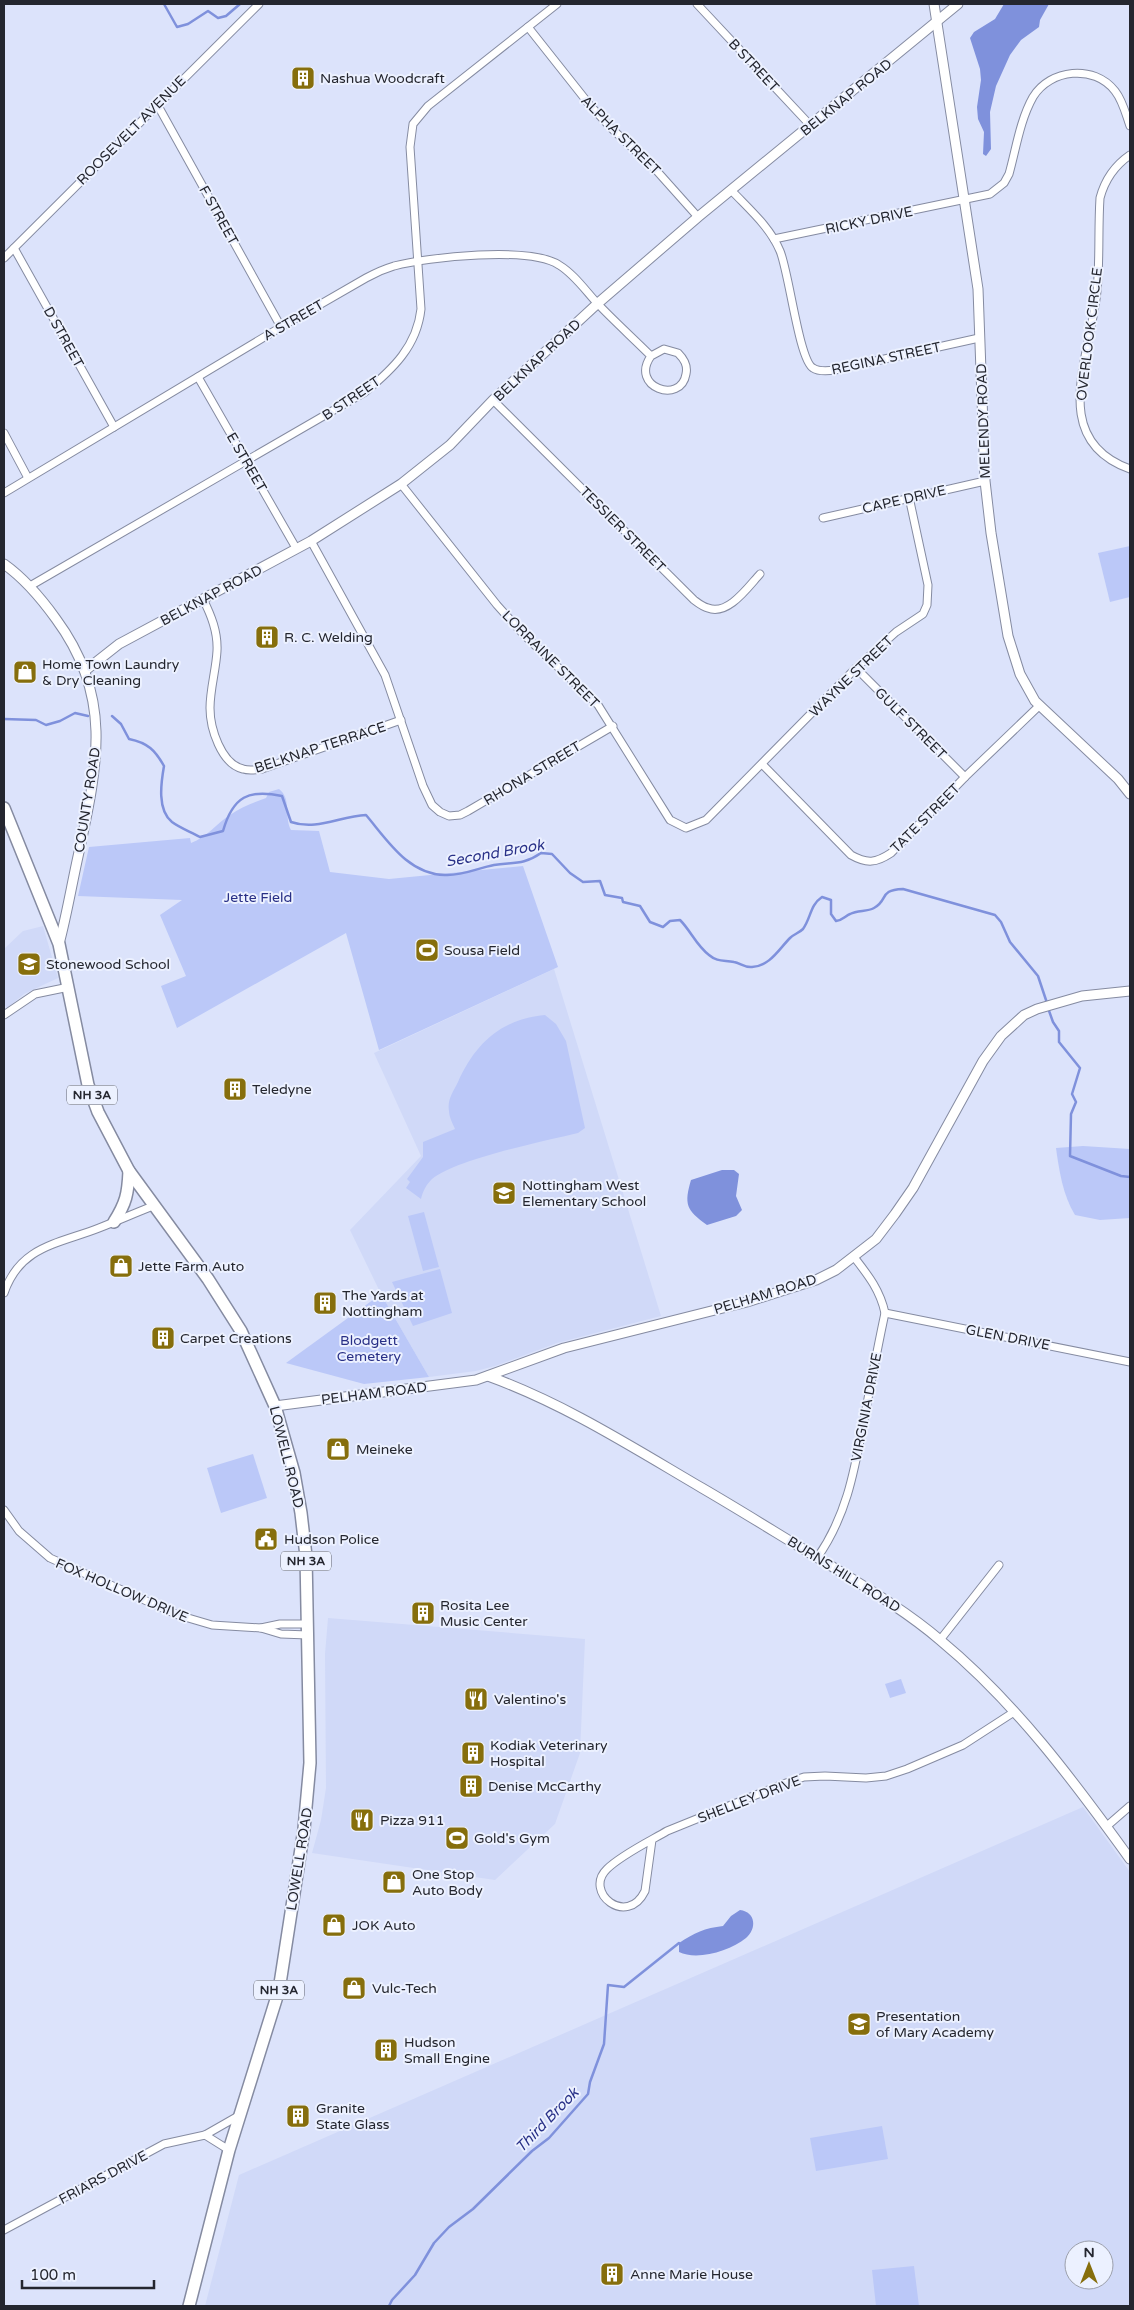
<svg xmlns="http://www.w3.org/2000/svg" width="1134" height="2310" viewBox="0 0 1134 2310" font-family="'Varela Round',sans-serif">
<style>
.built{fill:#d0d9f8;fill-rule:evenodd}
.green{fill:#bbc8f8}
.water{fill:#7f91dc}
.lines{fill:none;stroke-linecap:round;stroke-linejoin:round}
.stream{stroke:#7f91dc;stroke-width:2.5}
.minor-casing{stroke:#858ba1;stroke-width:9}
.tertiary-casing{stroke:#858ba1;stroke-width:11}
.primary-casing{stroke:#858ba1;stroke-width:14}
.minor{stroke:#fff;stroke-width:7}
.tertiary{stroke:#fff;stroke-width:9}
.primary{stroke:#fff;stroke-width:11}
.labels{text-anchor:middle;stroke-width:4;stroke-linejoin:round;paint-order:stroke}
.shield{fill:#ecf1ff;stroke:#60636d;stroke-width:1}
.shield-label{font-size:12px;font-weight:bold;fill:#24262f}
.street-label{font-size:14px;fill:#24262f;stroke:#ecf1ff}
.poi-label{font-size:14px;fill:#24262f;stroke:#ecf1ff;text-anchor:start}
.park-label{font-size:14px;fill:#282f86;stroke:#ecf1ff}
.water-label{font-size:15px;font-style:italic;fill:#293188;stroke:#ecf1ff}
</style>
<rect width="100%" height="100%" fill="#dce3fb"/>
<g class="built">
<path d="M43,926l15,52 -34,16 -17,14 -3,-4v-55l19,-18z"/>
<path d="M554,969l107,347 -104,27 -62,23 -19,5 -47,6 -48,-83 -31,-64 71,-74 -47,-103z"/>
<path d="M328,1618l257,21 -5,114 -25,71 -60,56 -183,-27 9,-33 5,-32 -1,-134z"/>
<path d="M1083,1807l47,65v434h-925l34,-131zM1074,2250h30v30h-30z"/>
</g>
<g class="green">
<path d="M1130,546v51l-20,5 -12,-49z"/>
<path d="M279,789c13,10 5,28 12,41l28,1 11,41 59,7 134,-13 35,101 -179,83 -33,-117 -169,95 -16,-42 25,-10 -26,-61 22,-15 -104,-4 11,-49 101,-9 1,5c16,-6 25,-19 39,-28 11,-8 23,-12 36,-17l3,-6z"/>
<path d="M545,1015l11,9 10,17 19,87 -7,5c-33,8 -122,26 -146,46 -6,6 -9,12 -11,20l-15,-11 4,-6 -3,-3 16,-22v-15l32,-13c-2,-5 -6,-12 -6,-18 -2,-11 4,-19 9,-29 17,-38 43,-63 87,-67z"/>
<path d="M1083,1146l47,3v69l-30,2 -25,-5c-12,-19 -16,-45 -19,-67z"/>
<path d="M424,1212l15,55 -16,4 -15,-55z"/>
<path d="M440,1269l12,44 -39,13 -21,-44z"/>
<path d="M381,1294l48,83 -65,7 -78,-21z"/>
<path d="M253,1454l14,44 -46,15 -14,-45z"/>
<path d="M901,1679l5,14 -16,5 -5,-14z"/>
<path d="M882,2126l6,33 -72,12 -6,-33z"/>
<path d="M914,2266l5,40h-43l-4,-36z"/>
</g>
<g class="water">
<path d="M1004,4h45l-9,16 -1,7 -18,13 -11,15 -14,31 -6,26 1,37 -5,7 -3,-2 1,-22 -6,-13 -1,-12 4,-27 -1,-11 -10,-31 4,-6 21,-13z"/>
<path d="M722,1170h12l5,4 -3,22 6,14 -6,6 -29,9c-21,-15 -23,-21 -16,-45z"/>
<path d="M740,1910c16,2 17,19 6,28 -16,13 -49,23 -67,14v-9c15,-10 26,-15 44,-17l8,-10z"/>
</g>
<g class="lines">
<g class="stream">
<path d="M164,4l13,23 11,-3 20,-13 10,7 8,-2 14,-12"/>
<path d="M112,716l9,8 8,15c19,4 26,11 35,27 -3,17 -7,44 8,56 8,6 19,10 28,15l23,-6c10,-35 26,-42 59,-35l9,26c26,9 49,-6 75,-7 22,26 42,59 79,60 17,1 33,-7 49,-10 19,-3 30,0 47,-12l11,1 18,19 13,9 17,-1 5,14 17,3 1,4 17,4 10,16 13,5 7,-6 10,-1c11,11 16,25 29,35 8,7 15,5 25,7 6,1 11,6 18,5 18,-1 27,-18 38,-29 4,-4 9,-5 13,-9 8,-11 7,-24 19,-32l9,3v14l5,7c7,-1 9,-5 14,-7 8,-4 17,-2 24,-6 15,-8 4,-18 29,-19l92,26 6,7 9,20 28,34 9,27"/>
<path d="M4,719l32,1 10,5 14,-4 15,-8 13,3"/>
<path d="M1048,1008l5,14 6,9v11l21,26 -8,26 4,8 -5,12 -1,42 51,20 9,1"/>
<path d="M389,2306l3,-6 23,-25 19,-32 15,-16 24,-18 59,-58 17,-13 39,-44 2,-12 14,-38 4,-59 16,2 55,-44"/>
</g>
<g class="minor-casing">
<g id="minor">
<path d="M697,4l114,122"/>
<path d="M528,27l61,77 21,23 46,43 42,47"/>
<path d="M157,104l124,223"/>
<path d="M1130,155c-16,11 -25,24 -30,43 -2,31 0,62 -3,93 -6,64 -50,148 33,178"/>
<path d="M732,191c17,18 38,36 48,60 9,21 19,109 33,117 6,4 15,3 22,2l144,-32"/>
<path d="M774,239l216,-45 14,-11 5,-9c7,-25 11,-54 24,-77 17,-28 61,-33 82,-6 8,10 11,24 15,35"/>
<path d="M14,248l100,179"/>
<path d="M4,258l255,-254"/>
<path d="M198,377l98,171"/>
<path d="M493,400l201,200c4,3 9,7 14,8 20,8 40,-21 52,-34"/>
<path d="M4,433l24,45"/>
<path d="M401,484l96,121 27,30 74,70 72,115 16,8 20,-8 150,-152 40,-36 27,-18 4,-9 1,-20 -19,-88"/>
<path d="M4,493l277,-166 85,-49c9,-5 18,-9 28,-12 34,-9 136,-20 165,-1 15,9 26,25 38,38 17,18 36,35 54,53 -22,31 30,49 35,18 2,-9 -2,-15 -8,-21l-14,-4 -13,7"/>
<path d="M823,518l162,-37"/>
<path d="M311,541l74,134 38,111 9,19 8,7 9,4 11,-1 8,-4 145,-85"/>
<path d="M30,586l335,-194c28,-23 52,-46 56,-83l-11,-162 3,-23 15,-18 129,-102"/>
<path d="M203,599c8,16 15,33 14,52 -1,19 -7,38 -7,57 0,20 11,56 33,61 6,2 12,1 19,0l139,-49"/>
<path d="M856,668l109,109"/>
<path d="M762,764l89,91c16,9 25,8 40,-2l74,-76 74,-71"/>
<path d="M4,1015l31,-21 34,-7"/>
<path d="M4,1293c16,-47 54,-49 95,-65 18,-7 36,-15 54,-22"/>
<path d="M885,1313l245,49"/>
<path d="M4,1510l15,21 31,27 128,57 34,10 49,3 20,6 27,1"/>
<path d="M817,1558c29,-41 37,-85 46,-133 7,-37 14,-75 22,-112 -5,-23 -17,-38 -31,-56"/>
<path d="M261,1628l19,-4h28"/>
<path d="M940,1640l59,-75"/>
<path d="M1107,1826l23,-20"/>
<path d="M652,1840l-7,51c-18,37 -62,1 -38,-22 14,-14 43,-28 60,-38l116,-47 21,-7 21,-1 41,2 20,-2 21,-7 56,-24 51,-33"/>
<path d="M205,2135l24,15"/>
<path d="M4,2230l160,-86 41,-9 35,-20"/>
</g>
</g>
<g class="tertiary-casing">
<g id="tertiary">
<path d="M934,4l44,285 7,192 6,52 17,103 12,38 15,27 83,78 12,15"/>
<path d="M4,564c21,15 37,34 52,55 57,77 42,145 23,233 -7,31 -12,62 -20,92"/>
<path d="M86,670l33,-26 192,-103 90,-57 49,-39 43,-45 104,-96 101,-87 260,-213"/>
<path d="M488,1376c77,28 144,71 214,112 43,25 84,51 126,76 39,24 78,47 112,76 75,62 133,140 190,219"/>
<path d="M275,1406l201,-26 88,-32 183,-46 69,-22 20,-10 40,-31 19,-25 18,-26 70,-127 18,-25 23,-21 13,-6 45,-13 48,-5"/>
</g>
</g>
<g class="primary-casing">
<g id="primary">
<path d="M4,808l55,136 29,141 10,27 31,59 79,108 33,52 34,75 19,67 7,40 5,43 4,207 -6,66 -25,161 -50,160 -40,156"/>
<path d="M114,1222c12,-19 14,-28 15,-51"/>
</g>
</g>
<use href="#minor" class="minor"/>
<use href="#tertiary" class="tertiary"/>
<use href="#primary" class="primary"/>
</g>
<defs>
<g id="building-square" transform="scale(1.25)"><rect x="-9" y="-9" width="18" height="18" rx="4" fill="#866e0c" stroke="#ecf1ff"/><path d="M-4-6H4V6H1V3H-1V6H-4ZM-2.5-4.3h1.7v1.8h-1.7ZM.8-4.3h1.7v1.8H.8ZM-2.5-1h1.7V.8h-1.7ZM.8-1h1.7V.8H.8Z" fill="#fff"/></g>
<g id="shop-square" transform="scale(1.25)"><rect x="-9" y="-9" width="18" height="18" rx="4" fill="#866e0c" stroke="#ecf1ff"/><path d="M-5-2.5h2.3a2.7 3.5 0 0 1 5.4 0H5L5.5 6h-11ZM-1.5-2.5h3a1.5 2.3 0 0 0-3 0Z" fill="#fff"/></g>
<g id="stadium-square" transform="scale(1.25)"><rect x="-9" y="-9" width="18" height="18" rx="4" fill="#866e0c" stroke="#ecf1ff"/><path d="M0-5a6.5 5 0 1 0 0 10a6.5 5 0 1 0 0-10ZM-3.5-1.8h7v3.6h-7Z" fill="#fff"/></g>
<g id="school-square" transform="scale(1.25)"><rect x="-9" y="-9" width="18" height="18" rx="4" fill="#866e0c" stroke="#ecf1ff"/><path d="M0-5L7-2L0 1L-7-2ZM-4 1L0 2.5L4 1V4Q0 6-4 4Z" fill="#fff"/></g>
<g id="civic-square" transform="scale(1.25)"><rect x="-9" y="-9" width="18" height="18" rx="4" fill="#866e0c" stroke="#ecf1ff"/><path d="M-.6-6.5H3V-4.5H.6V-3L4-1V1h2V6H-6V1h2V-1L-.6-3ZM-1.2 2.5V6h2.4V2.5Z" fill="#fff"/></g>
<g id="restaurant-square" transform="scale(1.25)"><rect x="-9" y="-9" width="18" height="18" rx="4" fill="#866e0c" stroke="#ecf1ff"/><path d="M-5-6h1v4h1v-4h1v4h1v-4h1v5L-1.5 .5V6h-2V.5L-5-1ZM5-6V6H3V1.5H1.5Q1.5-4 5-6Z" fill="#fff"/></g>
</defs>
<g fill-rule="evenodd">
<use href="#building-square" x="303" y="78"/>
<use href="#building-square" x="267" y="637"/>
<use href="#shop-square" x="25" y="672"/>
<use href="#stadium-square" x="427" y="950"/>
<use href="#school-square" x="29" y="964"/>
<use href="#building-square" x="235" y="1089"/>
<use href="#school-square" x="504" y="1193"/>
<use href="#shop-square" x="121" y="1266"/>
<use href="#building-square" x="325" y="1303"/>
<use href="#building-square" x="163" y="1338"/>
<use href="#shop-square" x="338" y="1449"/>
<use href="#civic-square" x="266" y="1539"/>
<use href="#building-square" x="423" y="1613"/>
<use href="#restaurant-square" x="476" y="1699"/>
<use href="#building-square" x="473" y="1753"/>
<use href="#building-square" x="471" y="1786"/>
<use href="#restaurant-square" x="362" y="1820"/>
<use href="#stadium-square" x="457" y="1838"/>
<use href="#shop-square" x="394" y="1882"/>
<use href="#shop-square" x="334" y="1925"/>
<use href="#shop-square" x="354" y="1988"/>
<use href="#school-square" x="859" y="2024"/>
<use href="#building-square" x="386" y="2050"/>
<use href="#building-square" x="298" y="2116"/>
<use href="#building-square" x="612" y="2274"/>
</g>
<g class="labels">
<g class="shield">
<rect x="67" y="1085.5" width="50" height="19" rx="4"/>
<rect x="281" y="1551.5" width="50" height="19" rx="4"/>
<rect x="254" y="1980.5" width="50" height="19" rx="4"/>
</g>
<g class="shield-label">
<text x="92" y="1099">NH 3A</text>
<text x="306" y="1565">NH 3A</text>
<text x="279" y="1994">NH 3A</text>
</g>
<g class="street-label">
<text transform="translate(754 65) rotate(47)" y="5">B STREET</text>
<text transform="translate(846 97) rotate(-39)" y="5">BELKNAP ROAD</text>
<text transform="translate(131 130) rotate(-45)" y="5">ROOSEVELT AVENUE</text>
<text transform="translate(621 135) rotate(45)" y="5">ALPHA STREET</text>
<text transform="translate(219 215) rotate(61)" y="5">F STREET</text>
<text transform="translate(869 220) rotate(-12)" y="5">RICKY DRIVE</text>
<text transform="translate(293 320) rotate(-30)" y="5">A STREET</text>
<text transform="translate(1089 334) rotate(-83)" y="5">OVERLOOK CIRCLE</text>
<text transform="translate(64 337) rotate(61)" y="5">D STREET</text>
<text transform="translate(886 358) rotate(-12)" y="5">REGINA STREET</text>
<text transform="translate(537 360) rotate(-43)" y="5">BELKNAP ROAD</text>
<text transform="translate(351 398) rotate(-34)" y="5">B STREET</text>
<text transform="translate(983 421) rotate(-92)" y="5">MELENDY ROAD</text>
<text transform="translate(247 462) rotate(60)" y="5">E STREET</text>
<text transform="translate(904 499) rotate(-13)" y="5">CAPE DRIVE</text>
<text transform="translate(623 529) rotate(45)" y="5">TESSIER STREET</text>
<text transform="translate(211 595) rotate(-28)" y="5">BELKNAP ROAD</text>
<text transform="translate(551 659) rotate(45)" y="5">LORRAINE STREET</text>
<text transform="translate(851 676) rotate(-44)" y="5">WAYNE STREET</text>
<text transform="translate(911 723) rotate(45)" y="5">GULF STREET</text>
<text transform="translate(320 747) rotate(-18)" y="5">BELKNAP TERRACE</text>
<text transform="translate(532 773) rotate(-31)" y="5">RHONA STREET</text>
<text transform="translate(87 800) rotate(-81)" y="5">COUNTY ROAD</text>
<text transform="translate(925 818) rotate(-45)" y="5">TATE STREET</text>
<text transform="translate(765 1294) rotate(-17)" y="5">PELHAM ROAD</text>
<text transform="translate(1008 1337) rotate(11)" y="5">GLEN DRIVE</text>
<text transform="translate(374 1393) rotate(-7)" y="5">PELHAM ROAD</text>
<text transform="translate(866 1407) rotate(-79)" y="5">VIRGINIA DRIVE</text>
<text transform="translate(287 1457) rotate(76)" y="5">LOWELL ROAD</text>
<text transform="translate(844 1574) rotate(32)" y="5">BURNS HILL ROAD</text>
<text transform="translate(122 1590) rotate(23)" y="5">FOX HOLLOW DRIVE</text>
<text transform="translate(749 1799) rotate(-21)" y="5">SHELLEY DRIVE</text>
<text transform="translate(299 1859) rotate(-81)" y="5">LOWELL ROAD</text>
<text transform="translate(103 2177) rotate(-28)" y="5">FRIARS DRIVE</text>
</g>
<g class="poi-label">
<text x="320" y="83">Nashua Woodcraft</text>
<text x="284" y="642">R. C. Welding</text>
<text x="42" y="669">Home Town Laundry<tspan x="42" dy="16">&amp; Dry Cleaning</tspan></text>
<text x="444" y="955">Sousa Field</text>
<text x="46" y="969">Stonewood School</text>
<text x="252" y="1094">Teledyne</text>
<text x="522" y="1190">Nottingham West<tspan x="522" dy="16">Elementary School</tspan></text>
<text x="138" y="1271">Jette Farm Auto</text>
<text x="342" y="1300">The Yards at<tspan x="342" dy="16">Nottingham</tspan></text>
<text x="180" y="1343">Carpet Creations</text>
<text x="356" y="1454">Meineke</text>
<text x="284" y="1544">Hudson Police</text>
<text x="440" y="1610">Rosita Lee<tspan x="440" dy="16">Music Center</tspan></text>
<text x="494" y="1704">Valentino's</text>
<text x="490" y="1750">Kodiak Veterinary<tspan x="490" dy="16">Hospital</tspan></text>
<text x="488" y="1791">Denise McCarthy</text>
<text x="380" y="1825">Pizza 911</text>
<text x="474" y="1843">Gold's Gym</text>
<text x="412" y="1879">One Stop<tspan x="412" dy="16">Auto Body</tspan></text>
<text x="352" y="1930">JOK Auto</text>
<text x="372" y="1993">Vulc-Tech</text>
<text x="876" y="2021">Presentation<tspan x="876" dy="16">of Mary Academy</tspan></text>
<text x="404" y="2047">Hudson<tspan x="404" dy="16">Small Engine</tspan></text>
<text x="316" y="2113">Granite<tspan x="316" dy="16">State Glass</tspan></text>
<text x="630" y="2279">Anne Marie House</text>
</g>
<g class="park-label">
<text x="258" y="902">Jette Field</text>
<text x="369" y="1345">Blodgett<tspan x="369" dy="16">Cemetery</tspan></text>
</g>
<g class="water-label">
<text transform="translate(495 853) rotate(-10)" y="5">Second Brook</text>
<text transform="translate(547 2120) rotate(-46)" y="5">Third Brook</text>
</g>
</g>
<rect width="1134" height="2310" fill="none" stroke="#24262f" stroke-width="10"/>
<g transform="translate(1089 2265)"><circle r="24" fill="#ecf1ff" stroke="#9ca0ac"/>
<path d="M0-4L9 19L0 12L-9 19Z" fill="#866e0c"/>
<text y="-8" font-size="14" font-weight="bold" text-anchor="middle" fill="#24262f">N</text>
</g>
<path d="M22 2280v8h132v-8" fill="none" stroke="#24262f" stroke-width="2.5"/>
<text x="30" y="2280" font-size="15" fill="#24262f" stroke="#ecf1ff" stroke-width="4" paint-order="stroke">100 m</text>
</svg>
